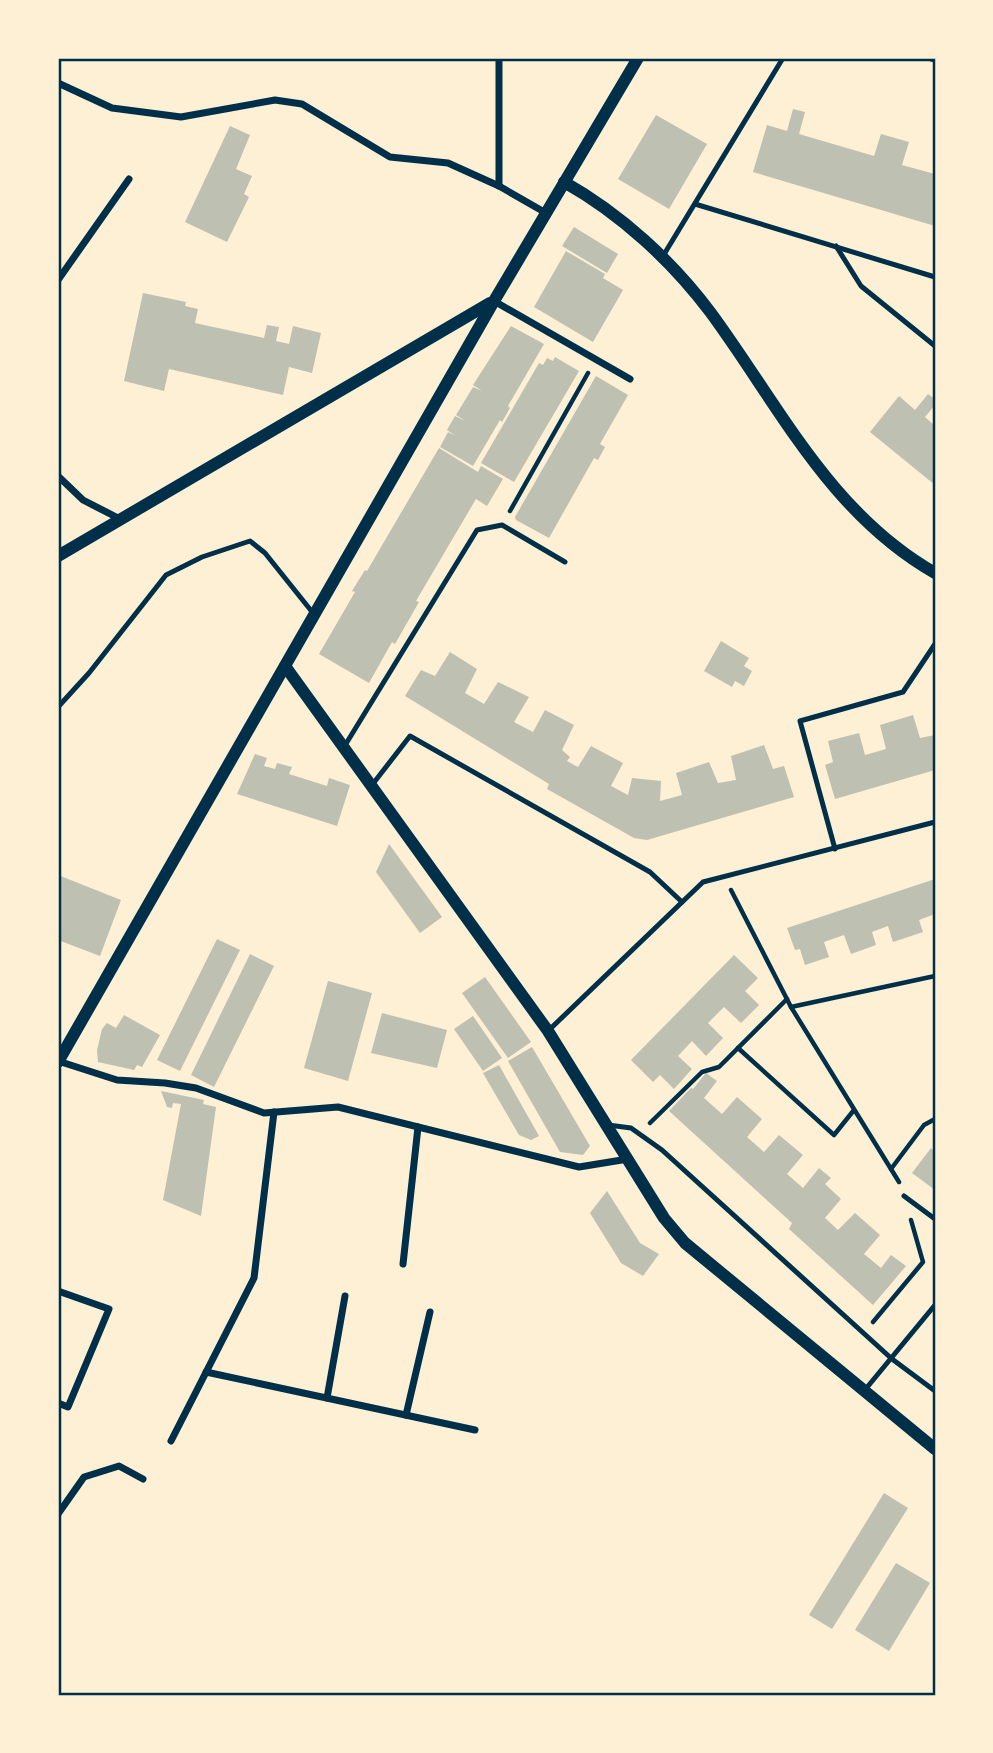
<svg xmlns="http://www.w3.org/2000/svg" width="993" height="1753" viewBox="0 0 993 1753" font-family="'Asap Condensed',sans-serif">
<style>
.building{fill:#bec0b2}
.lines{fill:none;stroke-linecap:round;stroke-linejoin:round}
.path{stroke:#003049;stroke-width:4.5}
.service{stroke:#003049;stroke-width:5}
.minor{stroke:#003049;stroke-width:7}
.tertiary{stroke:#003049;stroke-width:12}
.neatline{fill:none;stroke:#003049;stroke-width:2.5}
</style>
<rect width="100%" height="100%" fill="#fdf0d5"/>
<g class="building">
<path d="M793,109l12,3 -6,22 75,22 7,-22 28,8 -7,23 33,9v52l-182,-54 14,-47 20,6z"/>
<path d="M656,115l51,29 -38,65 -51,-30z"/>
<path d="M230,126l20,9 -14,34 16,7 -8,18 5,3 -22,45 -42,-20z"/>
<path d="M574,227l44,27 -11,19 -45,-27z"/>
<path d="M566,251l39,23 -2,4 20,12 -30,52 -59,-35z"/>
<path d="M143,293l43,9 -1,4 13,3 -3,14 69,15 3,-13 12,2 -3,14 13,3 4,-18 28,7 -9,40 -23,-6 -6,28 -114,-26 -5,22 -40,-10z"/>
<path d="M511,326l33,18 -36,62 2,2 -8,14 -2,-2 -27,46 -33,-19 8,-15 8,4 -9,-6 8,-14 10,5 -9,-6 17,-28 9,4 -9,-6z"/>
<path d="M555,357l24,14 -65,111 -33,-19 58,-100 4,2 4,-7 6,3z"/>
<path d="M596,376l32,19 -28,49 5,3 -7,13 -4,-2 -45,80 -33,-18 -1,-3z"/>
<path d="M928,394l7,5v6l-10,12 10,9v59l-65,-53 29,-36 16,14z"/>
<path d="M439,448l39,24 3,-6 22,13 -16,27 -11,-7 -60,102 3,1 -24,42 -3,-2 -23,41 -50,-29 36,-62 -3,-1 13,-21 2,1z"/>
<path d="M721,641l28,17 -5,8 8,5 -8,15 -9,-5 -3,6 -28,-16z"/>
<path d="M450,652l27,17 -12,24 19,11 14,-22 31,15 -15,25 19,10 12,-22 29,15 -12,25 8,7 -3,4 11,6 13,-21 32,17 -12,23 17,9 4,-17 29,3 -1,20 22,-6 -6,-22 33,-11 9,21 18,-3 -5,-24 33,-11 9,24 11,-3 10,31 -147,43 -13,-2 -87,-49 2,-5 -144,-88 16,-26 14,6z"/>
<path d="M913,715l7,23 15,-3v35l-100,29 -10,-34 8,-3 -5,-21 31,-8 6,22 21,-6 -6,-24z"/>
<path d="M255,754l12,4 -3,8 11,3 2,-6 15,4 -3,7 38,12 2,-8 21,7 -13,41 -100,-32z"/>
<path d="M389,844l53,73 -22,16 -44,-61z"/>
<path d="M58,875l63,25 -21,56 -42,-16z"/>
<path d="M935,879v35l-16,6 4,12 -30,10 -5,-16 -16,6 4,13 -25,9 -7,-19 -20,7 5,15 -24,8 -5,-16 -5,1 -8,-22z"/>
<path d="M217,939l23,11 -60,121 -23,-11z"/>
<path d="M250,954l24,12 -60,121 -23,-12z"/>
<path d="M734,955l24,23 -13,13 14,14 -18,18 -17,-16 -16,16 15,15 -17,18 -14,-15 -14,15 14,13 -18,20 -14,-14 -7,7 -22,-22z"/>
<path d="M485,977l46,65 -23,16 -46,-65z"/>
<path d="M328,981l44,12 -24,88 -44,-13z"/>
<path d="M382,1013l65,17 -10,38 -66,-15z"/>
<path d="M124,1015l36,20 -18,32 -5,-2 -3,5 -36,-8 -1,-12 5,-21 5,-6 9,5z"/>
<path d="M473,1016l29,42 -19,13 -29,-42z"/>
<path d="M532,1047l58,99 -7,9 -23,-3 -52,-91z"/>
<path d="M499,1065l40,71 -8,4 -12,-5 -36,-62z"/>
<path d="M706,1073l11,8 -13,17 18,16 15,-17 25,22 -15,18 17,15 15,-17 24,20 -16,19 16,14 16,-20 12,10 -6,6 16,15 -16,19 13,12 17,-17 25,22 -16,19 17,14 10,-13 15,11 -33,39 -84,-76 3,-6 -123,-112 22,-23 2,1z"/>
<path d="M161,1091l43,9 -1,4 13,3 -15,109 -38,-16 18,-96 -8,-1 -1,5 -5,-1z"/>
<path d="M931,1148l4,4v38l-23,-17z"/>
<path d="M607,1191l33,52 19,11 -16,22 -22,-13 -31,-50z"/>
<path d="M884,1493l24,15 -76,121 -23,-14z"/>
<path d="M896,1563l34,20 -41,68 -34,-21z"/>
</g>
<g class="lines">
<g class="path">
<path d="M510,511l78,-138"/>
<path d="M731,890l60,117 144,-31"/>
<path d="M791,1007l108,175"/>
<path d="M738,1048l96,87 20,-25"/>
<path d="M650,1123l52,-51 17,-5 68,-68"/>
<path d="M891,1169l33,-44 11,-6"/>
<path d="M873,1322l50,-60 -12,-42"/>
</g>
<g class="service">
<path d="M928,58l7,2"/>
<path d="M695,204l240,73"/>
<path d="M836,246l25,40 74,60"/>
<path d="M663,256l120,-198"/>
<path d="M58,707l31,-34 77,-98 36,-18 48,-16 15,12 48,60"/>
<path d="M344,747l133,-217 25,-5 63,37"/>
<path d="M372,785l38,-49 240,136 32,30"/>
<path d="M835,849l-35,-128 103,-29 32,-48"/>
<path d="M548,1031l155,-149 232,-60"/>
<path d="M608,1125l23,3 31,22 230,209 43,32"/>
<path d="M904,1196l31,23"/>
<path d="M864,1391l71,-86"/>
</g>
<g class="minor">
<path d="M499,58v128"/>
<path d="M58,83l54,25 69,9 94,-17 27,4 88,53 58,6 51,23 47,27"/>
<path d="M58,280l71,-101"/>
<path d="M494,301l136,78"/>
<path d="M58,476l25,24 37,19"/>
<path d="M58,1061l59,19 48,3 31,5 68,25 74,-6 241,60 49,-8"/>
<path d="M403,1264l15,-137"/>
<path d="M58,1291l51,18 -41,98 -10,-4"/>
<path d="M206,1372l269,58"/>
<path d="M327,1398l18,-102"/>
<path d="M406,1415l24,-103"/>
<path d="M171,1441l83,-163 20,-166"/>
<path d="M58,1514l26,-37 35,-11 24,13"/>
</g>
<g class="tertiary">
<path d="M564,182c57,32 108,79 147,131 69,94 119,200 224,260"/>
<path d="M58,556l432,-253"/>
<path d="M285,666l263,365 116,187 21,25 250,206"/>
<path d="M58,1062l436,-761 144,-243"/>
</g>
</g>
<rect width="993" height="1753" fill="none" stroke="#fdf0d5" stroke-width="119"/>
<rect x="60" y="60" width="874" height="1634" class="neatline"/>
</svg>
